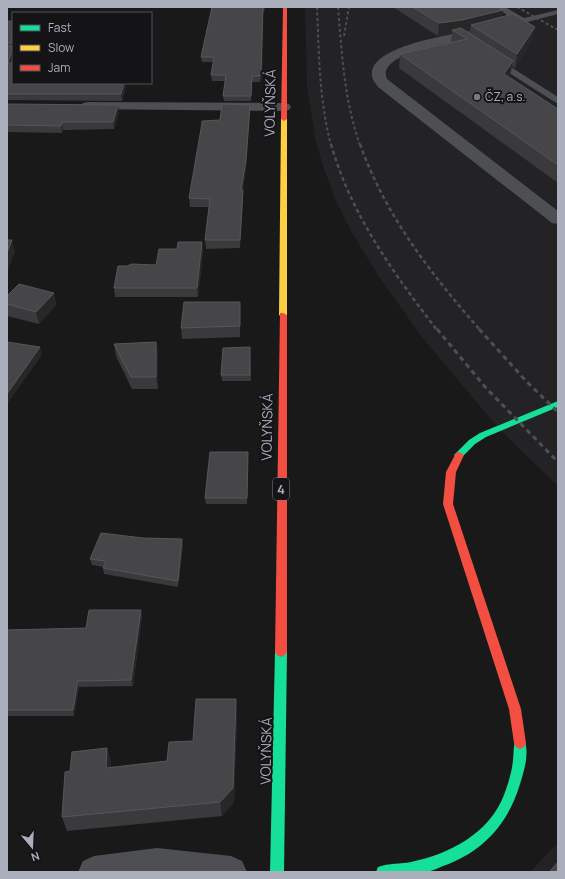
<svg xmlns="http://www.w3.org/2000/svg" width="565" height="879" viewBox="0 0 565 879" font-family="Manrope,sans-serif">
<style>
.built{fill:#232326}
.lines{fill:none;stroke-linecap:round;stroke-linejoin:round}
.lane{fill:#4d4f53;fill-rule:evenodd}
.street{fill:#4d4f53;fill-rule:evenodd}
.fast{fill:#16e098;fill-rule:evenodd}
.slow{fill:#ffcf43;fill-rule:evenodd}
.jam{fill:#f24e42;fill-rule:evenodd}
.rail-far2{stroke:#4e4f52;stroke-width:2;stroke-dasharray:3 2.5;stroke-linecap:butt}
.rail-far1{stroke:#4e4f52;stroke-width:2.5;stroke-dasharray:4 3;stroke-linecap:butt}
.rail{stroke:#4e4f52;stroke-width:3;stroke-dasharray:5 4;stroke-linecap:butt}
.wall{fill:#3a3a3c;fill-rule:evenodd}
.shaded-wall{fill:#272728}
.building{fill:#464649;stroke:#56565b}
.poi-dot{fill:#787a83;stroke:#141316;stroke-width:1.5}
.labels{text-anchor:middle;stroke-width:4;stroke-linejoin:round;paint-order:stroke}
.far-poi-label{font-size:12px;fill:#abaebb;stroke:#141316;text-anchor:start}
.shield{fill:#141316;stroke:#7e808a;stroke-width:1}
.shield-label{font-size:13px;font-weight:bold;fill:#abaebb}
.street-label{font-size:14px;fill:#abaebb;stroke:#141316}
</style>
<rect width="100%" height="100%" fill="#19191a"/>
<g class="built">
<path d="M305,7h253v479l-59,-57 -78,-93 -43,-61 -27,-44 -15,-30 -13,-35 -8,-28 -8,-53z"/>
<path d="M558,843v29h-28z"/>
</g>
<g class="lines">
<g class="lane">
<path d="M495,7h10l19,11 34,-8v4l-100,26 -3,-1 -1,-2 1,-2 60,-15z"/>
<path d="M495,57l63,40v7l-66,-42 -1,-2z"/>
</g>
<g class="street">
<path d="M458,33l4,1 2,3 -2,3c-16,4 -86,14 -75,39l171,132v13l-6,-1 -174,-136c-3,-4 -7,-9 -6,-14 1,-25 66,-36 86,-40z"/>
<path d="M88,102l196,1 5,1 2,3 -2,3 -5,1 -201,-2 -2,-3 2,-3z"/>
<path d="M157,848l74,8 11,5 5,11h-169l5,-11 11,-5z"/>
</g>
<g class="fast">
<path d="M558,401v6l-72,30 -11,7 -13,13h-6l-2,-2 15,-15 11,-7z"/>
<path d="M281,647l4,2 2,3 -3,220h-14l5,-220 2,-3z"/>
<path d="M520,737l4,2c6,14 0,32 -4,45 -12,40 -37,68 -77,82 -5,2 -11,5 -17,6 -16,2 -34,0 -50,0l2,-5c11,-4 23,-3 33,-5 38,-8 78,-28 93,-67 4,-11 8,-23 9,-35 1,-7 0,-15 3,-21z"/>
</g>
<path class="slow" d="M284,117l3,2v196l-4,2 -4,-2 2,-196z"/>
<g class="jam">
<path d="M283,7h4v112l-3,2 -3,-2z"/>
<path d="M280,313h3l4,2v337l-2,3 -4,2 -4,-2 -2,-3z"/>
<path d="M459,452l5,3 -8,17 -3,32 68,205 5,34 -2,4 -4,2 -4,-2 -2,-4 -5,-34 -66,-205 3,-32 10,-19z"/>
</g>
<g class="rail-far2">
<path d="M317,7c2,46 2,93 14,138"/>
<path d="M338,7c4,47 6,93 22,138"/>
<path d="M517,7l41,23"/>
<path d="M344,36l5,-29"/>
</g>
<g class="rail-far1">
<path d="M331,144c19,69 63,130 106,186"/>
<path d="M360,144c25,71 71,130 120,186"/>
</g>
<g class="rail">
<path d="M437,329l49,59 72,74"/>
<path d="M479,329l48,53 31,30"/>
</g>
</g>
<g class="wall">
<path d="M212,7h53l-1,5h-1l-1,66 -2,4h-8l-1,19h-27l-1,-5 2,-15h-13l-1,-6 2,-13h-11l-1,-5z"/>
<path d="M393,7h105l4,10 30,24 -17,27 -3,-2 -2,9 -1,2 49,32v74l-159,-115 1,-14 51,-11 1,-10 -14,3zM470,30l-1,4 -4,-3z"/>
<path d="M7,21h6v20l-1,22 1,20 113,4 -4,14 -115,-1z"/>
<path d="M7,104l111,1 1,7 -5,17 -51,1 -1,3 -55,-1z"/>
<path d="M250,105v7l-4,56 -3,22v9l-3,49 -34,1 -1,-9 4,-33h-19l-1,-9 31,-78z"/>
<path d="M202,242l1,10 -5,45h-83l-1,-9 42,-23 21,-16z"/>
<path d="M54,293l2,12 -17,19 -32,-8v-20z"/>
<path d="M240,302v35l-58,2 -1,-11z"/>
<path d="M156,342l2,12v35h-26l-16,-33 -2,-12z"/>
<path d="M250,347l1,34h-29l-1,-6z"/>
<path d="M248,452l-1,52h-41l-1,-6z"/>
<path d="M183,546l-5,41 -74,-13 -1,-6 1,-1 -12,-2 -2,-6z"/>
<path d="M142,616l-9,70 -54,1 -5,29h-67v-86l79,-2z"/>
<path d="M236,699l1,15 -3,88 -12,14 -155,15 -5,-14 8,-46 37,-23 4,15v4l56,-6 26,-20z"/>
</g>
<g class="shaded-wall">
<path d="M263,7l-1,71 -2,4v-6z"/>
<path d="M503,10l-2,12 -30,3 -1,5 -10,2 -8,-2v3l-14,3 1,-13z"/>
<path d="M13,27v14l-1,7 -1,-5z"/>
<path d="M535,27l-3,14 -17,27 2,-14z"/>
<path d="M13,46v12l-3,12 -2,-7z"/>
<path d="M513,61l-3,14 -8,13 2,-14z"/>
<path d="M124,83h1l1,4 -4,14 -1,-7z"/>
<path d="M118,105l1,7 -5,17 -1,-7z"/>
<path d="M250,105v7l-4,56 -4,31 -1,-9z"/>
<path d="M62,122l1,8 -1,3 -1,-7z"/>
<path d="M243,190v9l-3,49v-8z"/>
<path d="M12,240l3,12 -8,20v-19z"/>
<path d="M202,242l1,10 -5,45 -1,-9z"/>
<path d="M54,293l2,12 -17,19 -3,-12z"/>
<path d="M156,342l2,12v35l-2,-12z"/>
<path d="M40,347l2,8 -35,49v-10z"/>
<path d="M182,539l1,7 -5,41v-6z"/>
<path d="M141,610l1,6 -9,70 -2,-6z"/>
<path d="M78,681l1,6 -5,29 -1,-6z"/>
<path d="M236,699l1,15 -3,88 -12,14 -2,-14z"/>
<path d="M107,748l4,15 -1,20 -4,-15z"/>
</g>
<g class="building">
<path d="M212,7h52h-1l-2,65 -1,4h-8l-1,20h-28l3,-21h-15l3,-18h-13z"/>
<path d="M413,7h85l5,3 -41,10 -23,3z"/>
<path d="M513,14l22,13 -18,27 -46,-29z"/>
<path d="M7,21h6v6l-2,16h-4z"/>
<path d="M461,28l52,33 -9,13 54,35v56l-158,-111 67,-15 -15,-9z"/>
<path d="M7,46h6l-5,17h5v20h111l-3,11h-114z"/>
<path d="M7,104l111,1 -5,17h-51l-1,4 -54,-1z"/>
<path d="M222,104l28,1 -4,55 -5,30h2l-3,50h-35l5,-41 -21,-1 13,-75v-2l18,-1z"/>
<path d="M7,240h5l-5,13z"/>
<path d="M178,242h24l-5,46h-83l4,-22h9l5,-2 24,1 3,-16h18z"/>
<path d="M19,284l35,9 -18,19 -29,-8v-8z"/>
<path d="M184,302h56v24l-59,2z"/>
<path d="M7,342l33,5 -33,47z"/>
<path d="M156,342v35h-25l-17,-33z"/>
<path d="M250,347v28h-29l2,-27z"/>
<path d="M210,452h38l-1,46h-42z"/>
<path d="M101,533l42,5 39,1 -4,42 -75,-13 3,-7 -16,-2z"/>
<path d="M89,610h52l-10,70 -53,1 -5,29h-66v-80l79,-2z"/>
<path d="M196,699h40l-3,89 -13,14 -158,15 3,-45 5,-1 2,-19 35,-4 -1,20 61,-7 2,-19 24,-1z"/>
<path d="M558,862v10h-9z"/>
</g>
<circle class="poi-dot" cx="477" cy="97" r="4"/>
<g class="labels">
<g class="far-poi-label">
<text x="485" y="101">ČZ, a.s.</text>
</g>
<rect class="shield" x="273" y="478" width="16" height="22" rx="3"/>
<g class="shield-label">
<text x="281" y="494">4</text>
</g>
<g class="street-label">
<text transform="translate(270 103) rotate(-89)" y="5">VOLYŇSKÁ</text>
<text transform="translate(267 427) rotate(-89)" y="5">VOLYŇSKÁ</text>
<text transform="translate(266 751) rotate(-89)" y="5">VOLYŇSKÁ</text>
</g>
</g>
<rect width="565" height="879" fill="none" stroke="#abaebb" stroke-width="16"/>
<rect x="12" y="12" width="140" height="72" fill="#141316" stroke="#505158"/>
<rect x="20" y="25" width="20" height="6" fill="#16e098" stroke="#505158"/>
<text x="48" y="32" font-size="12" fill="#abaebb">Fast</text>
<rect x="20" y="45" width="20" height="6" fill="#ffcf43" stroke="#505158"/>
<text x="48" y="52" font-size="12" fill="#abaebb">Slow</text>
<rect x="20" y="65" width="20" height="6" fill="#f24e42" stroke="#505158"/>
<text x="48" y="72" font-size="12" fill="#abaebb">Jam</text>
<g transform="translate(32 847) rotate(161)" stroke="#141316" stroke-width="3" paint-order="stroke">
<path d="M0-3L7 15L0 10L-7 15Z" fill="#abaebb"/>
<text y="-6" font-size="11" font-weight="bold" text-anchor="middle" fill="#abaebb">N</text>
</g>
</svg>
